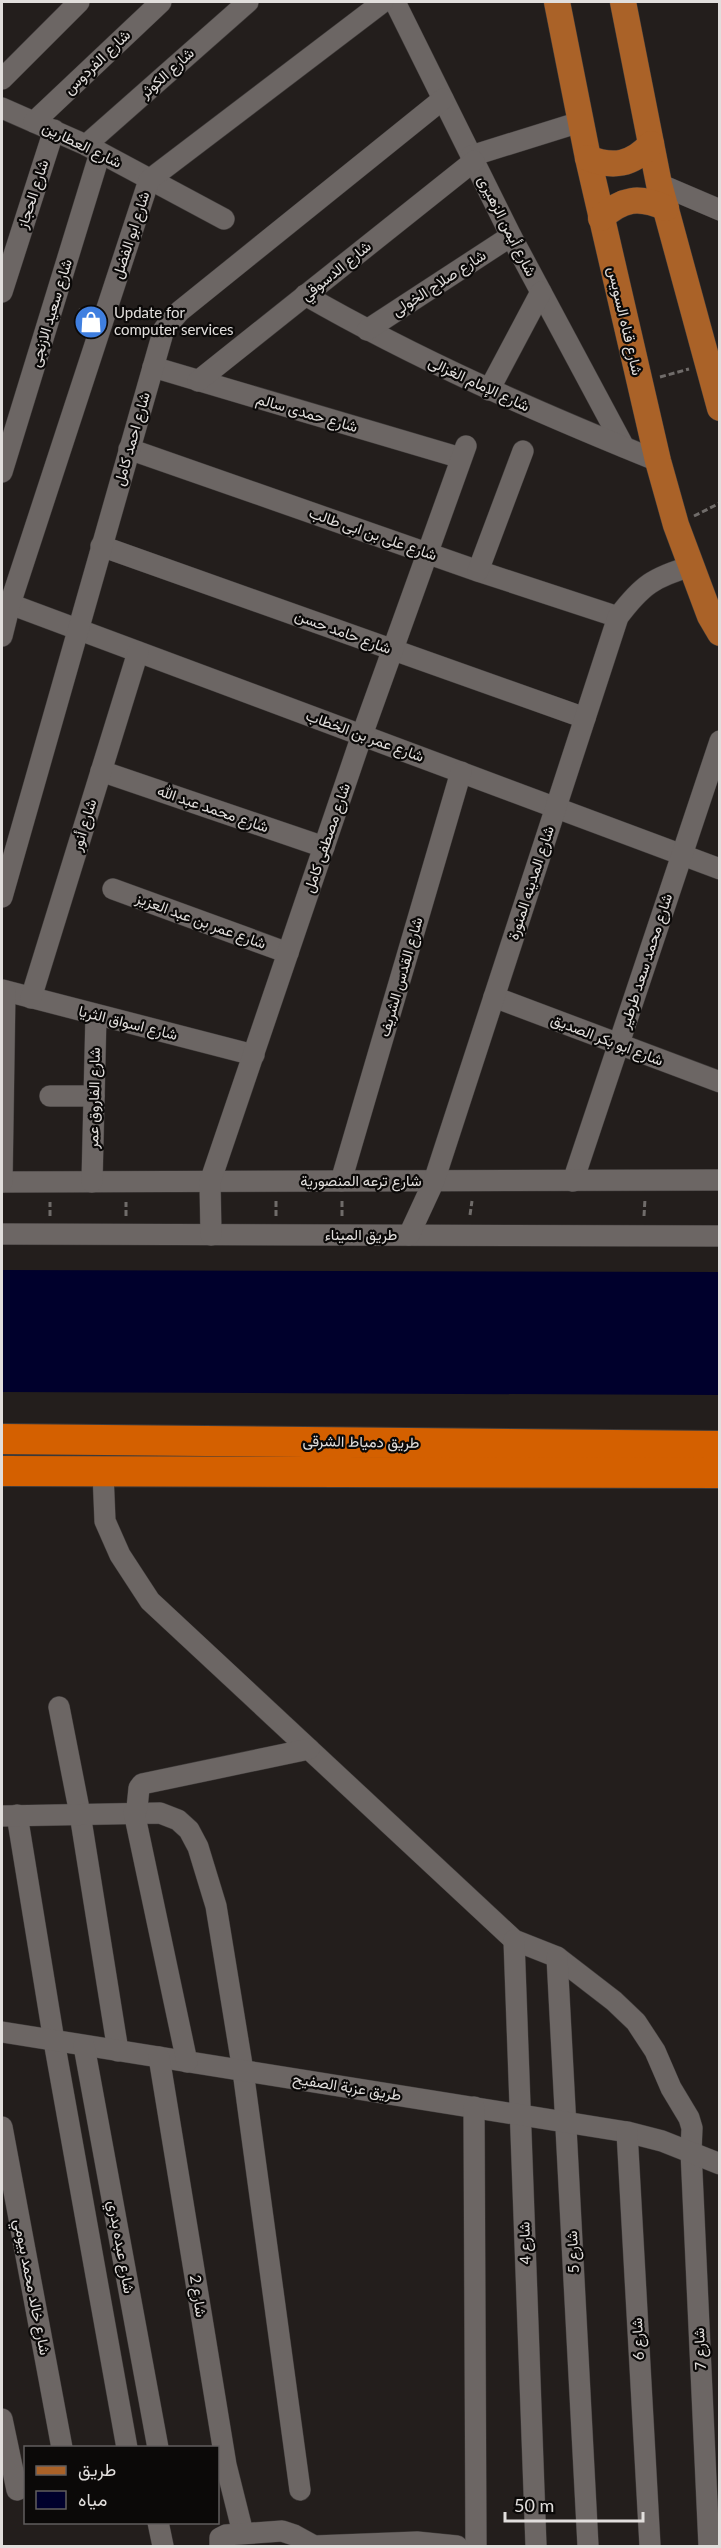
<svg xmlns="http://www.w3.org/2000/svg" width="721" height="2548" viewBox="0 0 721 2548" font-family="Lato,Vazirmatn,sans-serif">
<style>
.water{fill:#00002c}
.building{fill:#3f3a38}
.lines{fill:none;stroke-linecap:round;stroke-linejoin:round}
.minor-casing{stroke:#3f3b3a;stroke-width:22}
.major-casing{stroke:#3f3b3a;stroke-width:27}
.highway-casing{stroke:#3f3b3a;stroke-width:32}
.path{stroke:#706c6a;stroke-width:3;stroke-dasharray:6 3;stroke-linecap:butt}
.minor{stroke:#6c6664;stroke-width:21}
.major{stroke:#aa6228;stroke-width:26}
.highway{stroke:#d46000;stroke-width:30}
.labels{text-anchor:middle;stroke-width:4.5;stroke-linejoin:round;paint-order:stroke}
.street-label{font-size:15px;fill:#e1dedc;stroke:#0b0908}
.poi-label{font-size:15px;fill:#e1dedc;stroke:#0b0908;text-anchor:start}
</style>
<rect width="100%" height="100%" fill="#231e1c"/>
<path class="water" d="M2,1270l717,2v123l-717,-3z"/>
<path class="building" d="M79,308l13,4 -5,17 -13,-3z"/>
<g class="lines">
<g class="minor-casing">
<g id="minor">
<path d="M395,2l116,234 113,211"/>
<path d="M2,79l77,-77"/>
<path d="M2,108l84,37 138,74"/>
<path d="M34,122l127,-120"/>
<path d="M86,145l162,-143"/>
<path d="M471,156l109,-34"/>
<path d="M659,184l61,26"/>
<path d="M2,292l52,-162"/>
<path d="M305,295c113,65 232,117 353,166"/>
<path d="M367,330l144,-94"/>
<path d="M153,367l308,91"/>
<path d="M198,381l276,-220"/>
<path d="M489,390l52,-98"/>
<path d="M129,449l349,122 140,46"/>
<path d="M2,472l98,-319"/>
<path d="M101,546l484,172"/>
<path d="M478,571l45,-120"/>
<path d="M10,604l710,265"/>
<path d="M2,636l8,-32 139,-424 234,-178"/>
<path d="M101,771l223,76"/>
<path d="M113,889l175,64"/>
<path d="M2,897l162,-568 16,-18 263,-212"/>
<path d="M2,990l252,65"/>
<path d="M494,997l226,85"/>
<path d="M31,998l107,-346"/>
<path d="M50,1096h44"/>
<path d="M341,1181l120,-409"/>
<path d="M573,1181l147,-440"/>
<path d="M2,1182l718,-2"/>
<path d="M2,1182l3,-191"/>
<path d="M92,1182l4,-167"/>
<path d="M2,1234l718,2"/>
<path d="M211,1235l-1,-53 152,-447 104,-289"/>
<path d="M409,1235l25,-54 184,-564c24,-32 36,-40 74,-51"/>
<path d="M103,1473l2,48 15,34 30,46 364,339 43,17 57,44 22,21 19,29 16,37 18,30 3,10 -1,23 18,395"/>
<path d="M59,1707l21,107 38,237"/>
<path d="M17,1815l37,226 73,407"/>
<path d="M2,1816l158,-3 18,7 11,10 9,17 18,59 27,165 57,419"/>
<path d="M514,1940l22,606"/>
<path d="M557,1957l31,589"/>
<path d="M2,2032l625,100 35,9 58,23"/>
<path d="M84,2046l74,402"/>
<path d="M159,2057l67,408 17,68"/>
<path d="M187,2062l-53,-250 3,-4 2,-20 3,-4 167,-35"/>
<path d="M474,2107l2,439"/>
<path d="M2,2127l60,321"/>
<path d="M627,2132l23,414"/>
<path d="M2,2419l15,71"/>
<path d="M158,2522l5,24"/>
<path d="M220,2546v-8l6,-3 56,-4 12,4 20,11 103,-4 40,4"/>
</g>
</g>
<g class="major-casing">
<g id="major">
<path d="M557,2l31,156 70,303 18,64 34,91 10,17"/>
<path d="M623,2l36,182 61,224"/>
<path d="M588,158c25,10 44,7 63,-14"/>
<path d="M601,218c22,-20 38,-22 65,-10"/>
</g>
</g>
<g class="highway-casing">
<g id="highway">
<path d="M2,1439l718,7"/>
<path d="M2,1471l718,2"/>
</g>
</g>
<g class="path">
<path d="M660,377l29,-8"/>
<path d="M694,516l26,-13"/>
<path d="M276,1201v15"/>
<path d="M342,1201v15"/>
<path d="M470,1215l2,-14"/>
<path d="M50,1216v-14"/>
<path d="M126,1216v-14"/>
<path d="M644,1216l1,-17"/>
</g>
<use href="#minor" class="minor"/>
<use href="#major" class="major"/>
<use href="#highway" class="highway"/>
</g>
<defs>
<g id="shop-disc" transform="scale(1.725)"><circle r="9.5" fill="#3f7fe0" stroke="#0b0908"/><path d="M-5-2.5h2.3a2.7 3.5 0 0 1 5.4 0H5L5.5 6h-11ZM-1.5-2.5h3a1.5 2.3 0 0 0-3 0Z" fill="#fff"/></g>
</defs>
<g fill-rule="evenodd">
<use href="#shop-disc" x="91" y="322"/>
</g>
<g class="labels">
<g class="street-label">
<text transform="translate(97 62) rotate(-44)" y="5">شارع الفردوس</text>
<text transform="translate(167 73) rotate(-42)" y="5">شارع الكوثر</text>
<text transform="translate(82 145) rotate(26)" y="5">شارع العطارين</text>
<text transform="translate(33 194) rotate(-72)" y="5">شارع الحجاز</text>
<text transform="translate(507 226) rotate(63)" y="5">شارع أيمن الزهيرى</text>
<text transform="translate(131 235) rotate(-72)" y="5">شارع ابو الفضل</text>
<text transform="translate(336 271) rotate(-39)" y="5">شارع الدسوقي</text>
<text transform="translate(439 283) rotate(-33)" y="5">شارع صلاح الخولى</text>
<text transform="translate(51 313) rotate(-73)" y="5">شارع سعيد الازنجى</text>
<text transform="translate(625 321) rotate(77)" y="5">شارع قناه السويس</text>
<text transform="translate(479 384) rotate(25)" y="5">شارع الإمام الغزالى</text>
<text transform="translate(307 413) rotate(16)" y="5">شارع حمدى سالم</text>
<text transform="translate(132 439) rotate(-74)" y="5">شارع احمد كامل</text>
<text transform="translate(373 534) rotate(19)" y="5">شارع على بن ابى طالب</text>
<text transform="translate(343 632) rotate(20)" y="5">شارع حامد حسن</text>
<text transform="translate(365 736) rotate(20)" y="5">شارع عمر بن الخطاب</text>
<text transform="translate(213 809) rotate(19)" y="5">شارع محمد عبد الله</text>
<text transform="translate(84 825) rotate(-73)" y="5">شارع أنور</text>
<text transform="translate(327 838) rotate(-71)" y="5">شارع مصطفى كامل</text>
<text transform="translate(531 883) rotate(-72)" y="5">شارع المدينه المنورة</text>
<text transform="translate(201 921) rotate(20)" y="5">شارع عمر بن عبد العزيز</text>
<text transform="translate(646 961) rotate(-72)" y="5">شارع محمد سعد طرطير</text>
<text transform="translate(401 977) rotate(-74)" y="5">شارع القدس الشريف</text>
<text transform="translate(128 1023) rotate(14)" y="5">شارع اسواق الثريا</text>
<text transform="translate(607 1040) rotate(21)" y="5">شارع ابو بكر الصديق</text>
<text transform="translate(94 1098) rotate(-89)" y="5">شارع الفاروق عمر</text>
<text x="361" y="1186">شارع ترعه المنصورية</text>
<text x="361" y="1240">طريق الميناء</text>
<text transform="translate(361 1442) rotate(1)" y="5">طريق دمياط الشرقى</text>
<text transform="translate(347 2087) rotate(9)" y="5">طريق عزبة الصفيح</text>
<text transform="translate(525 2243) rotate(-92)" y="5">شارع 4</text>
<text transform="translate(121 2247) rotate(80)" y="5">شارع عبده بدري</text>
<text transform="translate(573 2252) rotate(-93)" y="5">شارع 5</text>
<text transform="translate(32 2287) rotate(79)" y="5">شارع خالد محمد بيومي</text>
<text transform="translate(198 2296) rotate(81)" y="5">شارع 2</text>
<text transform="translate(638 2339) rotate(-93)" y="5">شارع 6</text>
<text transform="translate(700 2349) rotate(-93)" y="5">شارع 7</text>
</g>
<g class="poi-label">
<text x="114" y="318">Update for<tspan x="114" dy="17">computer services</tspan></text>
</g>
</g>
<rect width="721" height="2548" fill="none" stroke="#e1dedc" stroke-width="6"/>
<rect x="24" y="2446" width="195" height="78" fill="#0b0908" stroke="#615e5d" stroke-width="1.5"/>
<rect x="36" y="2466" width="30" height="9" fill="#aa6228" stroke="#615e5d" stroke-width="1.5"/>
<text x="78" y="2476" font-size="18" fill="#e1dedc">طريق</text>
<rect x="36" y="2491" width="30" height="18" fill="#00002c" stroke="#615e5d" stroke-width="1.5"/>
<text x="78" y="2506" font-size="18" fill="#e1dedc">مياه</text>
<path d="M505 2512v9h138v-9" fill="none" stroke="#e1dedc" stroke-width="3"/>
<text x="514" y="2512" font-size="18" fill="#e1dedc" stroke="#0b0908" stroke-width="4.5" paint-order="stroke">50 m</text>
</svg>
